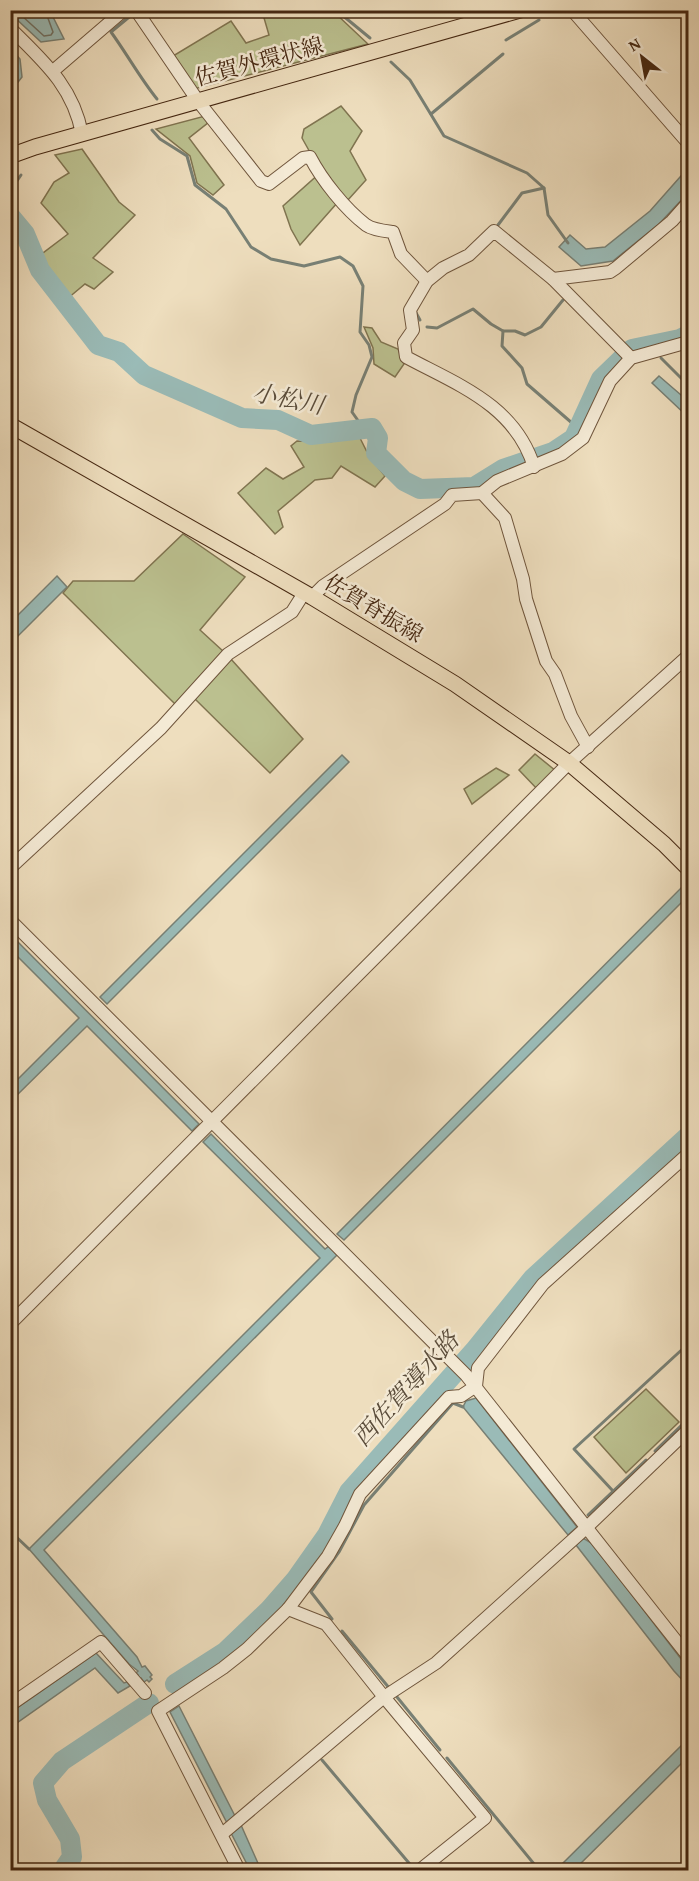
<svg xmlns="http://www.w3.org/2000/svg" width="699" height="1881" viewBox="0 0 699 1881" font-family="'Gentium Book Plus','Noto Serif JP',serif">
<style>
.green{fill:#bbc08f;stroke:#807450;stroke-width:1.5}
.water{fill:#9abbb7;stroke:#788075;stroke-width:1.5}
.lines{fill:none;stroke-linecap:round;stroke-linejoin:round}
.shore{stroke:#707164;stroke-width:1.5}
.stream{stroke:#788075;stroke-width:3}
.river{stroke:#9abbb7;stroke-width:20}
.minor-casing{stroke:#6f553c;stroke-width:14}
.major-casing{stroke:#452711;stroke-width:17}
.minor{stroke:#f4ead5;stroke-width:12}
.major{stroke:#eedebe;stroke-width:15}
.labels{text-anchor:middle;stroke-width:5;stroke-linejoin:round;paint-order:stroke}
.street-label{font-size:22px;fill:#452711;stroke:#f4ead5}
.water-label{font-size:24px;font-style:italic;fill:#5a4c3a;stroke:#f4ead5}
</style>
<rect width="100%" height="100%" fill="#eedebe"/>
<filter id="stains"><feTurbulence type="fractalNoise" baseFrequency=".00333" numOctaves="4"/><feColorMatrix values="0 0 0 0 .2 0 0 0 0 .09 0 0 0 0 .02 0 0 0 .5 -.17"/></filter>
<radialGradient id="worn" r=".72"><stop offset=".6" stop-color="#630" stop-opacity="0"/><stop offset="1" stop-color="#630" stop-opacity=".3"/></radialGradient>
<g class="green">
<path d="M262,11h26l2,2 44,-1 34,32 -174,45 -21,-33 58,-35 15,22 23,-8z"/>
<path d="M341,106l21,25 -12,20 16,29 -19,21 -9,1 -38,43 -9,-16 -8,-23 38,-34 -19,-34 2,-9z"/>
<path d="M205,116l4,6 -20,16 35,47 -11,10 -16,-12 -7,-27 -34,-27z"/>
<path d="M82,149l37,53 16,13 -42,43 20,14 -19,17 -9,-5 -18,15 -28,-43 29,-22 -27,-31 13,-21 15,-9 -14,-18z"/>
<path d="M364,327l8,1 9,14 17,7 6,15 -9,13 -21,-13 -1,-16z"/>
<path d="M359,436l10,20 16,20 -10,11 -34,-21 -9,12 -17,2 -37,31 5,16 -8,7 -37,-41 28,-25 17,11 21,-12 -13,-21 6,-5 32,1z"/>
<path d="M183,534l62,43 -45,53 24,22 -49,52 -112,-111 10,-12h61z"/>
<path d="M230,658l73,81 -33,34 -76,-75z"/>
<path d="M535,754l21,17 -18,19 -19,-20z"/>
<path d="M496,768l13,7 -37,29 -8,-15z"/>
<path d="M646,1389l33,33 -53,51 -32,-36z"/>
</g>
<g class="water">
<path d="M17,11h33l14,28 -23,3 -29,-27z"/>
<path d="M11,49l9,10 2,18 -11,14z"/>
<path d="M688,168v25l-29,31 -46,37 -32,5 -22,-19 11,-12 16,14 19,-2 45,-36z"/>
<path d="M659,376l29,25v16l-36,-34z"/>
<path d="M57,576l10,11 -56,56v-21z"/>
<path d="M342,755l7,7 -242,242 -7,-7z"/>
<path d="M683,886l5,6v4l-344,344 -7,-6z"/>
<path d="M11,935l188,189 -7,7 -105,-105 -76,75v-15l68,-68 -68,-68z"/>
<path d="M211,1134l114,115 4,-3 8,9 -293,295 93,107 5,10 3,-1 7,9 -2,2 2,2 -3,3 -2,-2 -3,2 -3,-4 -4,3 -2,-4 3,-2 -2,-2 2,-2 -9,-7 -100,-115 291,-291 -117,-116z"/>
<path d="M476,1398l101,129 -9,8 -105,-128 3,-6z"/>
<path d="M583,1538l10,6 95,124v18l-14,-15 -98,-126z"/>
<path d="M96,1653l28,30 3,-1 3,4 -12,7 -23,-25 -84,59 -1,-14z"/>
<path d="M179,1706l56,110 -8,7 -57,-111z"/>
<path d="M688,1739v18l-114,113h-18z"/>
<path d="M241,1825l20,45h-11l-19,-37z"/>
</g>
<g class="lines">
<path class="shore" d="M20,10l1,5 23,21 7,-1 2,-3 -8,-22"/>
<g class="stream">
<path d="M336,10l34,28"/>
<path d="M134,13l-23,19c16,22 29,46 46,67"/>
<path d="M506,40l33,-20"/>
<path d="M391,62l19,18 34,56 83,37 17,15 4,27 20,28"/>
<path d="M431,114l72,-60"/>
<path d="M152,130l8,9 27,17 8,29 31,24 25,38 20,12 33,7 36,-9 13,9 10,20 -3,46 9,13 3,12 -16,38 -4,17 12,17"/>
<path d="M10,134l7,8"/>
<path d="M10,191l11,-16"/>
<path d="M498,225l24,-32 22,-5"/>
<path d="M415,311l5,9"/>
<path d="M427,327l10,1 36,-19 18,15 12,7 -1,15 20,22 5,16 45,39 8,4"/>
<path d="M503,331h12l10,4 16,-8 22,-27"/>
<path d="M661,358l27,27"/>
<path d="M655,1451l33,-32"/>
<path d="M613,1491l-39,-42 114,-105"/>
<path d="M588,1515l58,-55"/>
<path d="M10,1531l19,18"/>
<path d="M332,1619l-21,-27 28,-40 25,-47 89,-102 10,4"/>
<path d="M342,1631l48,58"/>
<path d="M397,1697l43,53"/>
<path d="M447,1758l92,112"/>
<path d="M322,1760l92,109"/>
</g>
<g class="river">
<path d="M10,216l15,18 15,36 58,75 21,7 25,23 98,43 36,2 33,15 61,-7 6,10 -2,15 28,28 16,8 54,-2 29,-18 50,-17 21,-14 27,-59 31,-30 48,-10 8,-4"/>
<path d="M175,1684l50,-32 44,-42 27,-31 31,-44 22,-43 125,-141 59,-73 155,-142"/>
<path d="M63,1870l9,-13 -2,-18 -23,-39 -4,-17 19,-22 87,-58"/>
</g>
<g class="minor-casing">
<g id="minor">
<path d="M136,10l62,91 63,80 8,3 34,-26 7,-1c12,23 35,52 56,68 7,5 19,6 27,7l8,22 26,27"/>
<path d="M572,10l116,133"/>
<path d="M10,28c33,33 63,58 72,106"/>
<path d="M53,71l71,-61"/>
<path d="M553,279l57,-7 6,-4 56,-47 16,-18"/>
<path d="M534,467c-19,-62 -76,-82 -128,-110l-2,-14 9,-13 -3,-20 17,-29 16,-13 26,-13 25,-24 59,48 78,79"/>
<path d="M482,493l23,25 18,61 3,20 20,62 9,13 16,42 17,31"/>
<path d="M312,597l11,-11 122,-82 7,-9 30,-2 15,-12 65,-27 21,-16 27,-57 21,-23 57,-16"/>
<path d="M10,868l151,-140 67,-74 64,-42 12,-19"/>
<path d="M10,920l456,455 222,281"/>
<path d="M10,1324l559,-561 119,-107"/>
<path d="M288,1609l38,15 58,73 101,121 -65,52"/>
<path d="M10,1705l91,-63 44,51"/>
<path d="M222,1834l162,-137 52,-34 151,-136 101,-97"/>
<path d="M239,1870l-81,-159 65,-43 24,-19 41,-40 40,-53 17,-30 15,-32 89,-97 12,-1 15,-10 2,-18 65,-84 145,-130"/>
</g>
</g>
<g class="major-casing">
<g id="major">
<path d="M10,156l25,-9 485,-137"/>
<path d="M10,425l302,172 143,87 114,79 95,81 24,24"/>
</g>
</g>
<use href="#minor" class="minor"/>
<use href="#major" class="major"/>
</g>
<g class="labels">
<g class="street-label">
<text transform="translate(259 61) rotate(-15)" y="8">佐賀外環状線</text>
<text transform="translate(374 608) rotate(31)" y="8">佐賀脊振線</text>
</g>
<g class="water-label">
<text transform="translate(288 399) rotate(11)" y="8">小松川</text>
<text transform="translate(406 1389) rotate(-48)" y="8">西佐賀導水路</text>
</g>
</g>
<rect width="699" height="1881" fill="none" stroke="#eedebe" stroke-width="36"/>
<rect x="12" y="12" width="675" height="1857" fill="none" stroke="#452711" stroke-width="3"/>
<rect x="18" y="18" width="663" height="1845" fill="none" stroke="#452711" stroke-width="1.5"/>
<g transform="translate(642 57) rotate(329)" stroke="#f4ead5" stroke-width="4.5" paint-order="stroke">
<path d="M0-4.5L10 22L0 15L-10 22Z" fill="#452711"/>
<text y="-9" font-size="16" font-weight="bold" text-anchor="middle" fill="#452711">N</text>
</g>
<rect width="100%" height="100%" filter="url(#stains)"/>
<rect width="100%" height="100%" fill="url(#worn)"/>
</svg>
